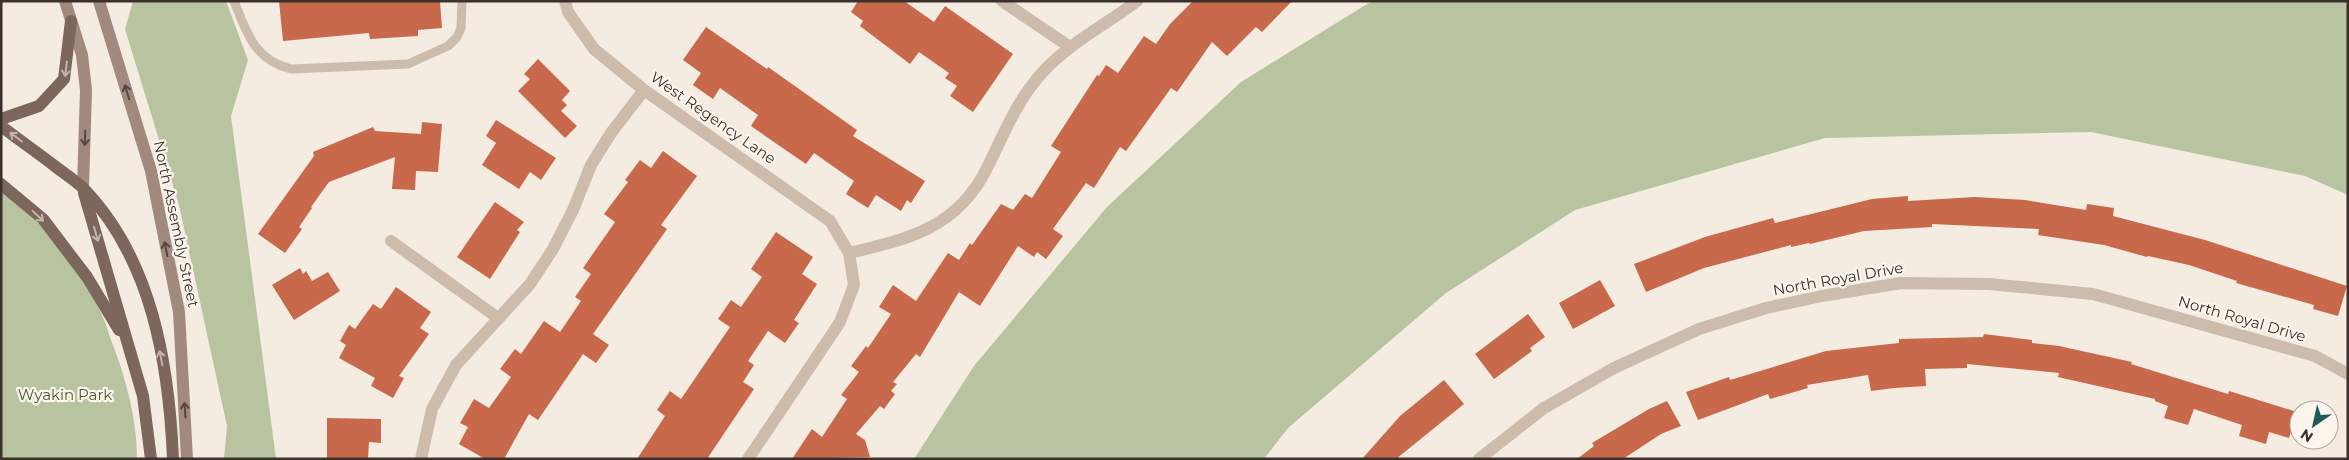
<svg xmlns="http://www.w3.org/2000/svg" width="2349" height="460" viewBox="0 0 2349 460" font-family="Montserrat,sans-serif">
<style>
.green{fill:#b8c4a0}
.building{fill:#c8694b}
.lines{fill:none;stroke-linecap:round;stroke-linejoin:round}
.lane{stroke:#cdbbac;stroke-width:9}
.street{stroke:#cdbbac;stroke-width:12}
.secondary{stroke:#a18a7d;stroke-width:12}
.primary{stroke:#7d675c;stroke-width:12}
.oneway{stroke:#c2b5ac}
.oneway2{stroke:#544640}
.labels{text-anchor:middle;stroke-width:4.5;stroke-linejoin:round;paint-order:stroke}
.street-label{font-size:15px;fill:#3b302b;stroke:#fbf5ee}
.park-label{font-size:15px;fill:#4a5a2e;stroke:#fbf5ee}
</style>
<rect width="100%" height="100%" fill="#f4ebe1"/>
<g class="green">
<path d="M133,1h93l22,59 -17,56 45,343h-52l3,-33 -48,-221 -54,-176z"/>
<path d="M1372,1h976v194l-43,-19 -214,-44 -266,6 -250,72 -129,83 -158,135 -24,31h-350l60,-93 133,-159 134,-125z"/>
<path d="M1,189c39,29 76,77 98,120 5,9 8,19 11,28 15,39 27,80 27,122h-136z"/>
</g>
<g class="building">
<path d="M279,1h161l2,27 -24,2v6l-48,3 -1,-6 -86,8z"/>
<path d="M858,1h46l30,21 11,-16 68,48 -40,58 -23,-16 7,-10 -12,-8 4,-5 -30,-21 -9,12 -50,-38 3,-5 -12,-9z"/>
<path d="M1193,1h99l-30,31 -6,-5 -29,29 -15,-14 -35,50 -6,-4 -45,63 -6,-4 -26,41 -8,-5 -33,46 10,7 -17,23 -9,-7 -3,5 -16,-11 -38,60 -21,-14 -39,65 -4,-3 -23,28 4,2 -6,7 4,3 -11,15 -4,-3 -24,28 9,6 5,17 -78,2 20,-30 10,8 25,-38 -6,-4 18,-23 -8,-6 15,-20 2,2 23,-34 -12,-7 14,-22 23,16 32,-48 11,7 11,-17 2,2 29,-41 12,6 12,-16 7,4 29,-46 -10,-6 46,-71 2,1 7,-11 12,8 26,-37 12,8 14,-20z"/>
<path d="M706,27l61,42 1,-2 89,63 -4,6 72,45 -14,22 -4,-3 -6,11 -25,-16 -8,13 -22,-14 8,-13 -40,-28 -8,11 -35,-24 -20,-14 7,-11 -38,-27 -7,11 -20,-14 8,-12 -18,-13z"/>
<path d="M538,59l32,32 -8,9 5,5 -6,6 16,15 -12,12 -47,-47 12,-12 -6,-5z"/>
<path d="M496,120l60,38 -15,22 -11,-8 -11,17 -37,-24 14,-22 -10,-7z"/>
<path d="M422,122l20,2 -4,48 -22,-1 -1,19 -23,-1 3,-32 -66,25 -18,25 1,1 -13,19 3,2 -17,24 -27,-19 56,-78 -1,-4 60,-25 2,4 46,3z"/>
<path d="M663,151l34,25 -36,49 6,4 -74,105 16,11 -13,18 -13,-9 -45,66 -9,-6 -25,45h-19l-26,-15 9,-17 -8,-4 14,-24 15,9 22,-31 -11,-8 15,-20 6,5 23,-33 16,11 21,-31 -6,-4 16,-23 -8,-6 32,-46 -11,-8 24,-32 -3,-2 15,-20 11,8z"/>
<path d="M1908,196v5l67,-4 50,3 61,10 1,-6 27,4 -1,8 92,24 142,46 -9,30 -25,-7 1,-4 -78,-22 1,-2 -48,-16 -41,-9 -1,1 -43,-12 -66,-10 1,-6 -107,-5v3l-68,4 -54,13 -1,-1 -18,4v-2l-87,23 -58,24 -12,-28 71,-27 68,-19 2,5 97,-24z"/>
<path d="M495,202l29,20 -7,8 3,2 -30,47 -33,-22z"/>
<path d="M776,232l37,25 -11,17 15,10 -23,36 5,3 -14,20 -17,-12 -20,30 6,4 -11,17 11,7 -47,70h-70l28,-43 -8,-6 13,-19 11,8 49,-72 -12,-8 13,-19 10,7 21,-30 -11,-8z"/>
<path d="M300,268l3,6 3,-3 6,10 16,-9 12,19 -46,29 -22,-35z"/>
<path d="M1600,280l15,26 -42,23 -14,-26z"/>
<path d="M396,287l35,25 -11,16 9,6 -30,42 5,2 -11,20 -22,-12 4,-8 -36,-20 7,-13 -6,-4 9,-16 6,4 18,-25 8,5z"/>
<path d="M1528,314l17,23 -15,11 2,3 -38,28 -19,-25z"/>
<path d="M1984,334l48,6v3l27,3 73,16 -1,2 97,30 1,-3 68,21 -8,26 -20,-6 -3,12 -27,-8 3,-11 -48,-16 -6,16 -24,-7 4,-12 -13,-5v-2l-97,-22 1,-4 -92,-9v4l-42,1 1,17 -32,2 -23,3 -3,-16 -61,10 1,3 -38,11 -2,-5 -70,26 -12,-28 43,-15 1,3 96,-29 73,-8v-4l84,-2z"/>
<path d="M1444,380l20,24 -68,55h-34l38,-43z"/>
<path d="M1667,401l14,25 -20,8 -38,25h-46l17,-13 -2,-3 57,-34z"/>
<path d="M327,418l54,1v24l-12,-1 -1,17h-41z"/>
</g>
<g class="lines">
<path class="lane" d="M234,1c13,32 20,59 57,68l117,-5 40,-18 9,-9 4,-9 1,-27"/>
<g class="street">
<path d="M565,1l3,11 26,37 50,41 186,131 19,32"/>
<path d="M1002,1l68,46"/>
<path d="M391,241l107,77"/>
<path d="M421,459l11,-50 24,-44 74,-81 23,-35 20,-39 18,-45 20,-32 33,-43"/>
<path d="M748,459l92,-137 14,-37 -5,-32c61,-14 110,-26 139,-87 15,-30 26,-59 48,-86 27,-34 67,-53 101,-79"/>
<path d="M1479,459l65,-51 70,-40 85,-39 67,-21 56,-12 79,-13 88,1 104,10 222,62 33,18"/>
</g>
<g class="secondary">
<path d="M65,1l17,54 4,35 -3,97"/>
<path d="M99,1l52,170 28,141 8,147"/>
</g>
<g class="primary">
<path d="M1,119l38,-13 25,-27 7,-58"/>
<path d="M1,126c18,14 37,27 55,41 9,7 19,13 27,21 69,71 86,176 90,271"/>
<path d="M1,184l42,35 44,58 32,53"/>
<path d="M84,193l59,203 8,63"/>
</g>
</g>
<defs><path id="oneway-shaft" d="M-6 0H5M1.5-3L5.5 0L1.5 3" fill="none" stroke-width="1.6" stroke-linecap="round" stroke-linejoin="round" transform="scale(1.25)"/></defs>
<g class="oneway">
<use href="#oneway-shaft" transform="translate(66 69) rotate(97)"/>
<use href="#oneway-shaft" transform="translate(16 137) rotate(-143)"/>
<use href="#oneway-shaft" transform="translate(38 216) rotate(43)"/>
<use href="#oneway-shaft" transform="translate(96 234) rotate(74)"/>
<use href="#oneway-shaft" transform="translate(161 358) rotate(-101)"/>
</g>
<g class="oneway2">
<use href="#oneway-shaft" transform="translate(127 92) rotate(-107)"/>
<use href="#oneway-shaft" transform="translate(85 138) rotate(92)"/>
<use href="#oneway-shaft" transform="translate(166 249) rotate(-101)"/>
<use href="#oneway-shaft" transform="translate(185 410) rotate(-94)"/>
</g>
<g class="labels">
<g class="street-label">
<text transform="translate(713 118) rotate(35)" y="5">West Regency Lane</text>
<text transform="translate(176 224) rotate(78)" y="5">North Assembly Street</text>
<text transform="translate(1838 279) rotate(-10)" y="5">North Royal Drive</text>
<text transform="translate(2242 319) rotate(16)" y="5">North Royal Drive</text>
</g>
<g class="park-label">
<text x="65" y="400">Wyakin Park</text>
</g>
</g>
<rect width="2349" height="460" fill="none" stroke="#3b302b" stroke-width="5"/>
<g transform="translate(2314 425) rotate(214)"><circle r="24" fill="#fbf5ee" stroke="#aea6a0"/>
<path d="M0-4L9 19L0 12L-9 19Z" fill="#1f5a5e"/>
<text y="-8" font-size="14" font-weight="bold" text-anchor="middle" fill="#3b302b">N</text>
</g>
</svg>
